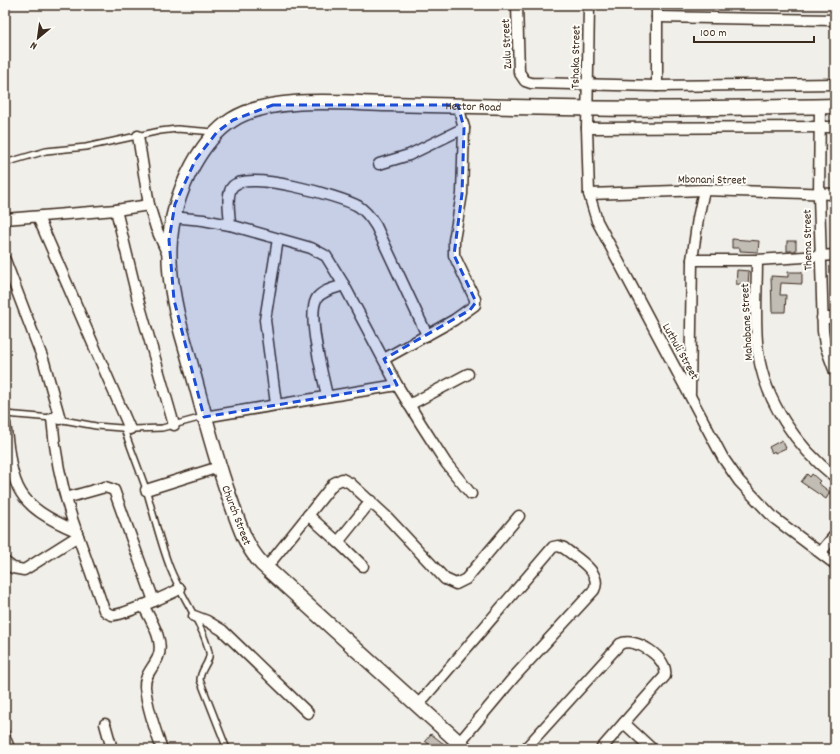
<svg xmlns="http://www.w3.org/2000/svg" width="840" height="754" viewBox="0 0 840 754" font-family="Dekko,sans-serif">
<style>
.building{fill:#c1bcb4;stroke:#3b2a1e}
.lines{fill:none;stroke-linecap:round;stroke-linejoin:round}
.lane-casing{stroke:#3b2a1e;stroke-width:8}
.street-casing{stroke:#3b2a1e;stroke-width:13}
.secondary-casing{stroke:#3b2a1e;stroke-width:17}
.lane{stroke:#fdfcf7;stroke-width:5}
.street{stroke:#fdfcf7;stroke-width:10}
.secondary{stroke:#fdfcf7;stroke-width:14}
.marked{fill:#1d4ed8;fill-opacity:0.2;stroke:#1d4ed8;stroke-width:3;stroke-dasharray:8 5;stroke-linejoin:round}
.labels{text-anchor:middle;stroke-width:4;stroke-linejoin:round;paint-order:stroke}
.street-label{font-size:12px;fill:#3b2a1e;stroke:#fdfcf7}
</style>
<rect width="100%" height="100%" fill="#f1efea"/>
<filter id="ink" filterUnits="userSpaceOnUse"><feTurbulence type="fractalNoise" baseFrequency=".025" numOctaves="2"/><feDisplacementMap in="SourceGraphic" scale="8" xChannelSelector="R" yChannelSelector="G"/><feConvolveMatrix kernelMatrix="1 2 1 2 8 2 1 2 1" color-interpolation-filters="sRGB"/></filter>
<g filter="url(#ink)">
<g class="building">
<path d="M732,239l27,2 -1,11 -18,-1v-3h-8z"/>
<rect x="787" y="241" width="9" height="10"/>
<path d="M737,270l12,1 -1,14 -12,-1z"/>
<path d="M788,272h14v12l-21,-1 -1,12h6l-1,17h-13l-1,-36 17,1z"/>
<path d="M782,440l4,8 -11,5 -1,-2 -2,2 -3,-6z"/>
<path d="M807,474l3,3 2,-3 8,7 -2,2 12,9 -4,7 -25,-17z"/>
<path d="M431,734l13,10 -5,5h-4l-10,-8z"/>
</g>
<g class="lines">
<g class="lane-casing">
<g id="lane">
<path d="M5,163l41,-12 40,-4 74,-16 17,-2 37,3"/>
<path d="M5,414l47,4 44,8 38,3 28,-1 41,-11"/>
<path d="M124,429c7,20 15,40 22,60 8,27 14,53 24,79 11,28 32,55 39,84 2,10 -9,17 -9,28l27,69"/>
<path d="M5,731l7,18"/>
</g>
</g>
<g class="street-casing">
<g id="street">
<path d="M517,5l2,67 6,9 6,2 126,3 178,-2"/>
<path d="M589,5l-2,123 2,66 8,27 126,237 16,23 35,37 61,46"/>
<path d="M657,5v81"/>
<path d="M657,17l178,3"/>
<path d="M820,106l-1,89 4,136 2,14 10,27"/>
<path d="M587,128l248,-1"/>
<path d="M138,136l11,69 7,23 12,27"/>
<path d="M379,164l30,-9 55,-27"/>
<path d="M589,194l115,-4 131,4"/>
<path d="M116,210l21,86 37,129"/>
<path d="M38,217l92,212"/>
<path d="M172,217l31,3 27,5 81,23 15,8 18,29 53,100 24,39 25,39 25,31"/>
<path d="M5,219l111,-9 33,-5"/>
<path d="M230,225c0,-10 -5,-31 3,-39 15,-16 107,10 125,20 8,5 13,12 18,20l51,109"/>
<path d="M5,260l39,102 16,57"/>
<path d="M692,260h65l78,-5"/>
<path d="M757,260c0,30 -3,62 1,92 7,50 39,95 77,125"/>
<path d="M822,318h13"/>
<path d="M384,359l70,-39 21,-15v-6l-21,-44v-15l8,-46 2,-66 -6,-23"/>
<path d="M690,393l2,-133 6,-42 6,-28"/>
<path d="M327,396c-4,-20 -21,-82 -10,-98 6,-8 18,-10 27,-13"/>
<path d="M276,404l-11,-84 13,-81"/>
<path d="M409,405l59,-31"/>
<path d="M204,417l193,-32"/>
<path d="M5,423c8,64 8,81 71,108"/>
<path d="M146,490l73,-23"/>
<path d="M66,498l39,-11 9,3 40,111"/>
<path d="M308,515l30,27 33,-41"/>
<path d="M78,536l26,74c2,2 4,4 8,5 10,1 56,-20 68,-26"/>
<path d="M338,542l25,24"/>
<path d="M821,552l14,-17"/>
<path d="M5,562l8,6 11,2 54,-34c-14,-38 -23,-78 -26,-118"/>
<path d="M266,568l68,-85 8,-4 8,4 36,33 59,63 11,5 10,-5 53,-63"/>
<path d="M143,605c7,14 22,36 15,52 -4,10 -14,18 -13,30 2,20 10,43 17,62"/>
<path d="M194,616l13,5 15,9 86,83"/>
<path d="M417,706l136,-159 5,-1 6,2c12,10 39,24 30,42l-80,87 -60,72"/>
<path d="M624,723l28,26"/>
<path d="M105,724l7,25"/>
<path d="M525,749l95,-105c15,-8 49,14 45,32l-64,73"/>
</g>
</g>
<g class="secondary-casing">
<g id="secondary">
<path id="s1" d="M466,749l-204,-185c-18,-19 -24,-43 -33,-68 -19,-53 -31,-108 -47,-162 -17,-63 -20,-111 11,-169 10,-18 22,-34 39,-45 39,-25 110,-17 155,-16 59,1 117,3 175,4 91,2 182,0 273,-2"/>
</g>
</g>
<use href="#lane" class="lane"/>
<use href="#street" class="street"/>
<use href="#secondary" class="secondary"/>
</g>
</g>
<path class="marked" d="M273,105h185l6,23 -2,66 -8,61 22,47 -6,8 -86,49 13,26 -193,32 -30,-117 -5,-60 6,-36 21,-45 21,-27 16,-12z"/>
<g class="labels">
<g class="street-label">
<text transform="translate(506 44) rotate(-93)" y="4">Zulu Street</text>
<text transform="translate(575 57) rotate(-89)" y="4">Tshaka Street</text>
<text dy="4" stroke="none"><textPath href="#s1" startOffset="999">Hector Road</textPath></text>
<text transform="translate(712 179) rotate(1)" y="4">Mbonani Street</text>
<text transform="translate(807 240) rotate(-91)" y="4">Thema Street</text>
<text transform="translate(746 322) rotate(-93)" y="4">Mahabane Street</text>
<text transform="translate(681 351) rotate(61)" y="4">Luthuli Street</text>
<text transform="translate(237 515) rotate(69)" y="4">Church Street</text>
</g>
</g>
<rect width="840" height="754" fill="none" stroke="#fdfcf7" stroke-width="20"/>
<rect x="10" y="10" width="820" height="734" fill="none" stroke="#3b2a1e" stroke-width="1.5" filter="url(#ink)"/>
<g transform="translate(38 38) rotate(209)" stroke="#fdfcf7" stroke-width="3" paint-order="stroke">
<path d="M0-3L7 15L0 10L-7 15Z" fill="#3b2a1e"/>
<text y="-6" font-size="11" font-weight="bold" text-anchor="middle" fill="#3b2a1e">N</text>
</g>
<path d="M694 36v6h120v-6" fill="none" stroke="#3b2a1e" stroke-width="2"/>
<text x="700" y="36" font-size="12" fill="#3b2a1e" stroke="#fdfcf7" stroke-width="3" paint-order="stroke">100 m</text>
</svg>
